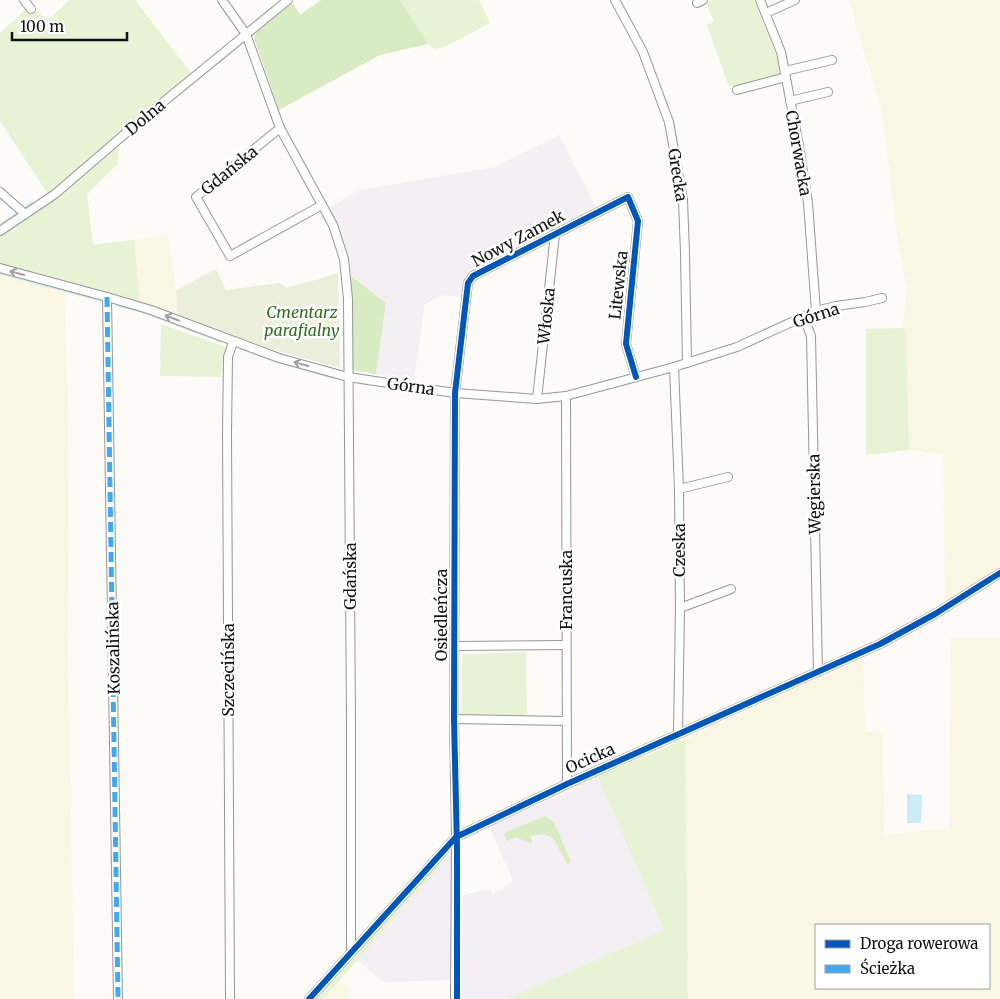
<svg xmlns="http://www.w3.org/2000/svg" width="1000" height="999" viewBox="0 0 1000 999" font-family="Merriweather,serif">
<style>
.industrial{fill:#f4eff3}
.farmland{fill:#f9f6e3;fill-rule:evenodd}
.green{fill:#e8f3d6}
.forest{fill:#d9ebc3}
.cemetery{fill:#eaeeda}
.water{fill:#cbebf8}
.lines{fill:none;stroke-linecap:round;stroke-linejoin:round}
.stream{stroke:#cbebf8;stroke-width:2.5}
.minor-casing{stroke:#979695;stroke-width:10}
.minor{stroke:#fffefe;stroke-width:8}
.quiet{stroke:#3fa9f5;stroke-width:5;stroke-dasharray:10 5;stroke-linecap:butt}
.cycleway-casing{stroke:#fff;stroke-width:9}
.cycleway{stroke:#0057b8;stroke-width:6}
.oneway{stroke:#a09f9f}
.labels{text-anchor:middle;stroke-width:5;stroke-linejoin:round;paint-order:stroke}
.street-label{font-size:16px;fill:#111;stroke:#fff}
.park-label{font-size:16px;font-style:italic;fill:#316d1c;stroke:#fff}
</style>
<rect width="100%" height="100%" fill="#fcfbf7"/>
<g class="industrial">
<path d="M559,135l38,74 -132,68 -4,20 -18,-2 -18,9 -11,76 -38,-6 10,-71 -35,-27 -9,-38 -12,-31 29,-17 135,-23z"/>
<path d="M598,778l66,152 -157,69h-46l2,-104 27,-6 3,5 20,-13 -24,-55z"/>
<path d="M450,855l2,5v120l-69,2 -26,-22z"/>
</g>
<g class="farmland">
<path d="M849,0h151v569l-55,34 -2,-149 -34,-4 -3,-118 -3,-4 4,-39 -9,-47 -16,-130z"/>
<path d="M168,235l8,55 2,27 -38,-15 -6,-62z"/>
<path d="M0,274l103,27 -39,-7 4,102 1,145 -1,108 6,350h-74z"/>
<path d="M951,638h49v361h-312l-3,-260 178,-81 2,74 18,-1 1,104 65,-7zM816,925h173v63h-173z"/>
<path d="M337,982l7,2 5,4 -1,11h-25z"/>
</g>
<g class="green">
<path d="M70,0h65l57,74 -144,120 -48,-73v-88l32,-29 14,17z"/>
<path d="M400,0h79l11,23 -43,23 -12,3 -7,-5z"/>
<path d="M712,0h42l24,60 2,14 -51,13 -22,-62 7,-3 -8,-19z"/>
<path d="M119,142l-1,22 -31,30 6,51 41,-5 6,62 -140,-36v-32z"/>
<path d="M161,324l65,23 -4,13 -1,17 -61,-1z"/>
<path d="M903,328l3,4 3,118 -43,5v-126z"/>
<path d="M526,652l1,63 -66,1 1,-61 2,-1z"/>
<path d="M685,739l3,260h-181l157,-69 -66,-152 -62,26 61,-28z"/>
<path d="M444,853l6,2 -127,144h-10z"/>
</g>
<g class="forest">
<path d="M321,0h79l28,44 -48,11 -101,55 -25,-72 3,-8 35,-28 8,13z"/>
<path d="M351,276l35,27 -10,71 -24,-4z"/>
<path d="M545,816l9,6 17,40 -4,2 -14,-26 -9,-4 -13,2 1,8 -16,-7 -9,4 -3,-8z"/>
</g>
<path class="cemetery" d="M216,269l10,21 54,-7 7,5 51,-15 2,95 -70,-19 -92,-32 -2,-27z"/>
<path class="water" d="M907,794l15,1 -1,28h-14z"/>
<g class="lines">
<g class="stream">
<path d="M0,225l32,-22"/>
<path d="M0,273l100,27"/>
<path d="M119,306l22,5 80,30"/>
<path d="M242,349l28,10"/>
<path d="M280,362l54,16"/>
</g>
<g class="minor-casing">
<g id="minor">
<path d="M24,0l7,9"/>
<path d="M222,0l24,34 34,94 53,97 11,34 4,40 3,422v230"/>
<path d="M615,0l28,52 26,70 14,78 2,53 2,110"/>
<path d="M760,0l21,52 18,94 9,57 8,108"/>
<path d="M697,3l6,-3"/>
<path d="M766,13l29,-13"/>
<path d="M785,71l47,-11"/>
<path d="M737,90l49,-13"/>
<path d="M790,101l38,-9"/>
<path d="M280,128l-84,69 34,59 92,-51"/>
<path d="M0,192l25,22"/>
<path d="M0,231l55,-37 79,-68 154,-126"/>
<path d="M0,268l107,29 44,13 128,48 69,19 107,16 82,6 29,-3 108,-29 63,-20 79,-36 20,-5 29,-4 17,-4"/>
<path d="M107,297l11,702"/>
<path d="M804,317l7,19 7,336"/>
<path d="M674,367l5,122 1,119 -2,126"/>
<path d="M566,396l1,388"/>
<path d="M537,399l18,-165"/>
<path d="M679,489l49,-12"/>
<path d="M680,608l51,-19"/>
<path d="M455,646l111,-1"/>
<path d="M454,719l112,2"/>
<path d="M230,999l-3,-566 1,-76 5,-15"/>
<path d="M309,999l147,-162 111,-53 313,-140 55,-30 65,-41"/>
<path d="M455,999l1,-162 -2,-118 1,-326 13,-110 5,-7 155,-79 10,24 -12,123 10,33"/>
</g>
</g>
<use href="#minor" class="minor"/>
<path class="quiet" d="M107,297l11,702"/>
<g class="cycleway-casing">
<g id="cycleway">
<path d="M309,999l147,-162 111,-53 313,-140 55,-30 65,-41"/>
<path d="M457,999v-152l-3,-128 1,-326 13,-110 5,-7 155,-79 10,24 -12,123 10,33"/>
</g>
</g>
<use href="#cycleway" class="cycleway"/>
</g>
<defs><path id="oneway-shaft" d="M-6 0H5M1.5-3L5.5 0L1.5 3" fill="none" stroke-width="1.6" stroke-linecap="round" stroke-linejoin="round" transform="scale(1.25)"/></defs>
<g class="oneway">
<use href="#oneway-shaft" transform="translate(17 273) rotate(-165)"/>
<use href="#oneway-shaft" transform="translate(172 318) rotate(-159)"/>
<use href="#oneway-shaft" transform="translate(301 364) rotate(-165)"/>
</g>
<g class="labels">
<g class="street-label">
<text transform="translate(145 117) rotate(-40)" y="6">Dolna</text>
<text transform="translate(799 153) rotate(80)" y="6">Chorwacka</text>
<text transform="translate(229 170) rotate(-39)" y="6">Gdańska</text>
<text transform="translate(678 175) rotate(81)" y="6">Grecka</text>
<text transform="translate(518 238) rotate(-28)" y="6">Nowy Zamek</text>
<text transform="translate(618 285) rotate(-84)" y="6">Litewska</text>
<text transform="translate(816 315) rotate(-18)" y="6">Górna</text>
<text transform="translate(546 316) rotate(-84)" y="6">Włoska</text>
<text transform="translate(411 386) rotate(8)" y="6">Górna</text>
<text transform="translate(814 494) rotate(-91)" y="6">Węgierska</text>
<text transform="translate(679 550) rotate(-90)" y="6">Czeska</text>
<text transform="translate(350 576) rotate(-90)" y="6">Gdańska</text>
<text transform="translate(566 590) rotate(-90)" y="6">Francuska</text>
<text transform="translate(441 615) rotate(-90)" y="6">Osiedleńcza</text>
<text transform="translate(113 648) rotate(-91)" y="6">Koszalińska</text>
<text transform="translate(228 670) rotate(-90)" y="6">Szczecińska</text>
<text transform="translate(590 758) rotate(-24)" y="6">Ocicka</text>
</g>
<g class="park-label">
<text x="302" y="318">Cmentarz<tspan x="302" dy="18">parafialny</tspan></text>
</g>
</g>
<rect x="815" y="924" width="175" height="65" fill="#ffffff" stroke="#a0a0a0"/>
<rect x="825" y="940" width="25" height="8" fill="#0057b8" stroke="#a0a0a0"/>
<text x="860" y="949" font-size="15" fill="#111111">Droga rowerowa</text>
<rect x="825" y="965" width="25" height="8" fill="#3fa9f5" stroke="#a0a0a0"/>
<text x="860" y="974" font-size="15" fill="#111111">Ścieżka</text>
<path d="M12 32v8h115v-8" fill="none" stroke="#111111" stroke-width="2.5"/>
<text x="20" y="32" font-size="15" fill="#111111" stroke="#ffffff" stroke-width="4" paint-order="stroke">100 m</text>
</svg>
